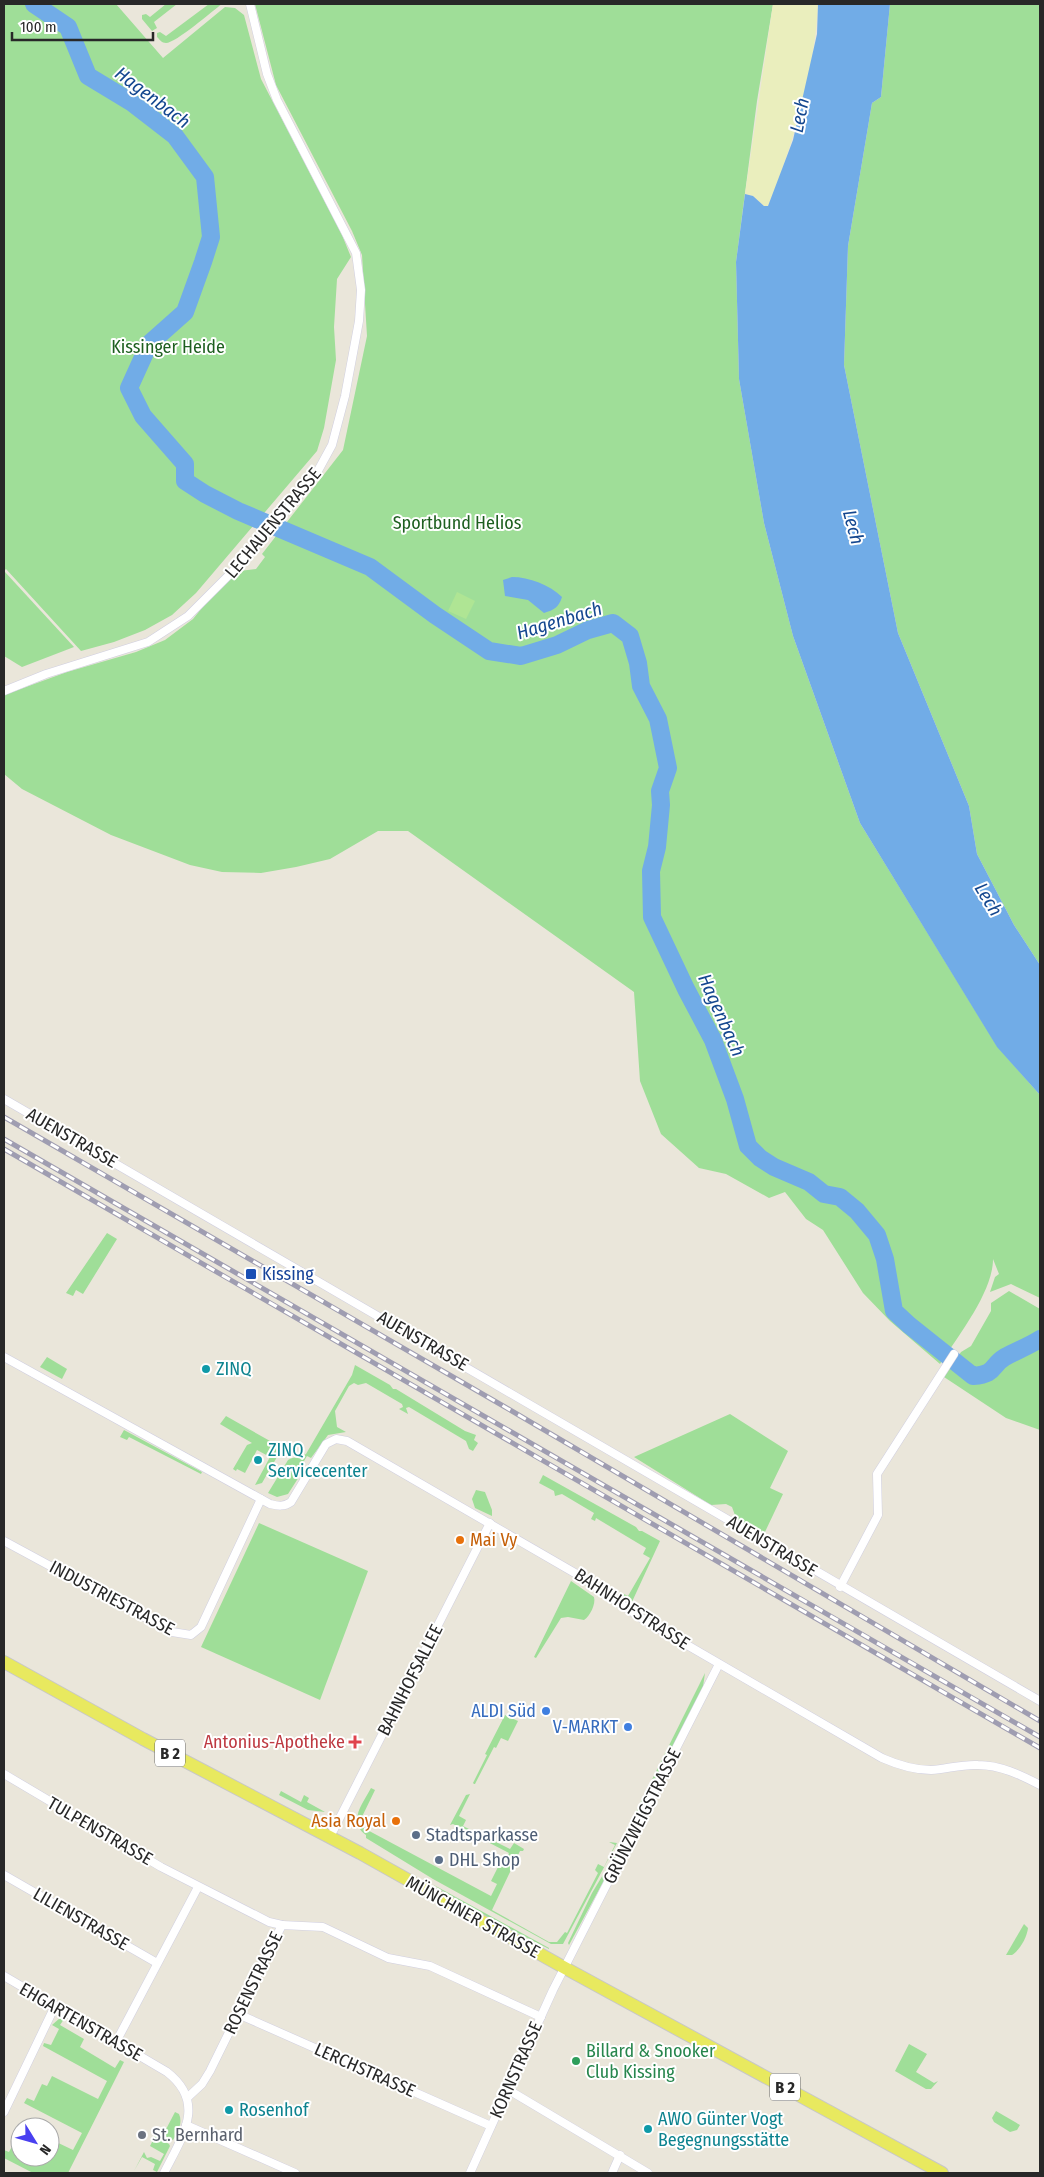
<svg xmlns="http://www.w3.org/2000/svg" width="1044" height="2177" viewBox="0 0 1044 2177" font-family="'Fira Sans Condensed',sans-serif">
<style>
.green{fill:#9fde98}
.sand{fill:#eaeebd}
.pitch{fill:#afe594}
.water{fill:#71ace7}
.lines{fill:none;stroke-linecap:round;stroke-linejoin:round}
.river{stroke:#71ace7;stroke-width:18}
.minor-casing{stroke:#d0cfe0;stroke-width:9}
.primary-casing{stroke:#c7c7c7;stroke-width:14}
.minor{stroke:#fff;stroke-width:8}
.primary{stroke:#e8e95f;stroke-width:12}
.rail-casing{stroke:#9f9db1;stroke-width:5}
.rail{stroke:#fff;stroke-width:3;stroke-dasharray:9;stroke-linecap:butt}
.transit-dot{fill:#1a4fb4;stroke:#fff;stroke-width:2}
.culture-dot{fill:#0f9aa8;stroke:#fff;stroke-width:2}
.food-dot{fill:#e8710a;stroke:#fff;stroke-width:2}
.shop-dot{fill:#3f7fe0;stroke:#fff;stroke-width:2}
.health-dot{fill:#e0444e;stroke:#fff;stroke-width:2}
.service-dot{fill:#5c6f8a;stroke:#fff;stroke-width:2}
.leisure-dot{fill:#2e9e5b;stroke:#fff;stroke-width:2}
.worship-dot{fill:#6b7280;stroke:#fff;stroke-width:2}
.labels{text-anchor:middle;stroke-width:4;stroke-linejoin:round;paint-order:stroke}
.shield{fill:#fff;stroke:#686868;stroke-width:1}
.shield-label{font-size:16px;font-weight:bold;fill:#282828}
.park-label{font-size:18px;fill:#1d5f1f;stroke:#fff}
.street-label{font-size:18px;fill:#282828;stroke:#fff}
.transit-label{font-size:18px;fill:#164399;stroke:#fff;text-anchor:start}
.culture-label{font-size:18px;fill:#0d838f;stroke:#fff;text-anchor:start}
.food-label{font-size:18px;fill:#c56008;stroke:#fff;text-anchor:start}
.shop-label{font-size:18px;fill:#366cbe;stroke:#fff;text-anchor:end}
.health-label{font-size:18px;fill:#be3a42;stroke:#fff;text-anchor:end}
.service-label{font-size:18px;fill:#4e5e75;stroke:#fff;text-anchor:start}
.leisure-label{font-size:18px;fill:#27864d;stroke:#fff;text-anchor:start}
.worship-label{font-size:18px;fill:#5b616d;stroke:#fff;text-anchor:start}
.water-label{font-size:19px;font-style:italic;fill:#14478f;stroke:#fff}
</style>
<rect width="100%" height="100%" fill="#eae6da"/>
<g class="green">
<path d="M4,4h112l47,54 62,-51 10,1 9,7 17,64 81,156 9,22 -14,22 -3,48 2,33 -12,68 -7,23 -121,142 -24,22 -27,15 -31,12 -33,9 -75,-82 -2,2z"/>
<path d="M166,4h11l-23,18 3,6 -5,3 -10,-12v-4l4,-1 4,3z"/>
<path d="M209,4h13c-10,7 -46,39 -56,39 -4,0 -6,-3 -9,-6v-4l3,-1 6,4z"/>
<path d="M255,4h518l-16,97 -21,161 3,117 25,144 29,113 67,187 137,223 43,49v203l-29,-14 -21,8 5,-15 4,-3 -6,-15c0,33 -35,77 -53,105l-50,-43 -27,-28 -40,-63 -17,-11 -21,-27 -16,6 -43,-24 -27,-6 -38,-34 -21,-53 -6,-89 -226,-161h-30l-48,28 -34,8 -35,6 -39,-1 -32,-7 -79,-30 -89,-46 -18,-15v-79l63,-23 69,-20 29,-12 28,-21 38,-47 25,-3 9,-12 -3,-3 81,-104 24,-114 -5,-81 -10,-24 -76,-146z"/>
<path d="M890,4h150v961l-26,-40 -37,-71 -8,-48 -71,-173 -54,-268 4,-119 24,-143 9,-6z"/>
<path d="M5,572l69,75 -52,20 -18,-11z"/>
<path d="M107,1233l10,6 -34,55 -7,-4 -3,6 -7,-3z"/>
<path d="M1009,1291l31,18v27l-12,5 -10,8 -2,8 24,-14v87l-34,-12 -62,-41 17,-25 10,-6 20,-35v-8z"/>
<path d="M47,1357l20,12 -5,10 -22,-12z"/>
<path d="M355,1365l35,20 3,4h3l69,42 11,4 -2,5 4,3 -5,8 -4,-2 -3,-8 -57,-34 -3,1 2,6 -9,-5 4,-2 -1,-3 -36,-21 -8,2 -4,-2 -5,3 -14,25 2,16 9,5 -18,3 -17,23 -4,-2 -6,10 3,3 -16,25 -11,3 -9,-4 20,-33c6,-4 12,-2 18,-6l46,-79z"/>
<path d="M730,1414l58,37 -18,37 13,6 -19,40 -28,-16 -4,-11 -6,-3 -15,1 -77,-48z"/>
<path d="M226,1416l44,25 7,6v10l-15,26 -7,2 15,-28 -13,-7 -12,23 -8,-4 -1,2 -3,-2 14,-24 5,-2 -32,-19z"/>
<path d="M124,1430l78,42 -1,2 -72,-37 -2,3 -7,-3z"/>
<path d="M543,1475l93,52 3,4h3l18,10 -29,63 -11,-9 2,-2 6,3 22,-38 -7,-4 3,-6 -50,-30 -1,3 -4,-2 3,-6 -32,-19 -7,2 -1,-5 -15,-8z"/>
<path d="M476,1490l9,2 7,18v6l-17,-8 -3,-9z"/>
<path d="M259,1523l109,48 -48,129 -119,-53z"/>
<path d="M571,1581l23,16c2,7 -4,19 -10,23l-16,-3 -7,1 -25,40 -2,-1z"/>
<path d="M705,1673l-2,14 -72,142 -5,3z"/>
<path d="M505,1715l13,6 -10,20 -7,-3 -5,10 -2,-1 -19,37h-1l-1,-1 14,-28 -2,-1z"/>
<path d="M371,1788l4,2 -17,35 133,71 6,-12 -6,-3 7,-14 3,1 8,-15 -56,-29 -3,1 16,-30 4,-1 -11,22 7,4 -3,6 22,11 5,-6 -2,7 22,11 4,-6 10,6 -1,2h-3l-28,59 57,32h8l8,-10 2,1 31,-60 -3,-3 3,-6 6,3 11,-22 -6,-3 8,1 -54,101h-12l-118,-65 -67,-41v-3c-19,-13 -3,-32 5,-47z"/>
<path d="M281,1791l20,11 3,-7 5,3 -2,4 18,10 -17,-2 -29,-15z"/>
<path d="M618,1850l2,1 -51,94 -1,-2 24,-50z"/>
<path d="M432,1884l117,64v1l-80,-41z"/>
<path d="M1024,1924l4,4c-1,9 -8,22 -16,27h-6z"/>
<path d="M60,2018l4,1 -4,6 24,14 -4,8 35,21 5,-8 4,2 -56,111h-35l-29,-15v-8l5,2 9,-17 2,1v21h30v-18l23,11 9,-17 -58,-30 3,-5 7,3 8,-17 5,2 5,-10 46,23 9,-18 -64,-35 1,-3 7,2 8,-16 -7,-4z"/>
<path d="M909,2044l18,10 -11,18 18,11 4,-2 -7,8h-5l-31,-18z"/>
<path d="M996,2111l24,14 -3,5 -7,2 -16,-10 -2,-4z"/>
<path d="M175,2112l4,2c4,9 -1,18 -6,26l-10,-5z"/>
<path d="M155,2136l14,8 1,2 -13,26 -4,-2 2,-6 -13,-7 -8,14 10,-19 3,6 4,-1 9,4 4,-7 -14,-8z"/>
</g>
<path class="sand" d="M773,4h45c-3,65 -25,142 -50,202h-4l-11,-10 -8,-2z"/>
<path class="pitch" d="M457,592l18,9 -9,18 -18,-8z"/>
<g class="water">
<path d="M818,4h72l-9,93 -9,6 -24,143 -4,119 54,268 71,173 8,48 37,71 26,40v130l-43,-48 -137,-224 -67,-187 -29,-113 -25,-144 -3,-117 9,-68 8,2 11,10h4l25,-66 24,-106z"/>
<path d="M512,577c17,0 38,8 50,20 -3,10 -8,13 -18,16l-16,-13 -23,-4 -2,-16z"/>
</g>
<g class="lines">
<path class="river" d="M34,4l34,23 20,49 43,26 44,34 30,41 6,60 -8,25 -18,50 -36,32 -20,44 14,28 42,48v17l20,13 33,17 132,56 65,48 54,36 32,5 36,-11 31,-15 25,-7 17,13 8,27 3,23 17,33 10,49 -8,23 1,14 -4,42 -6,24 1,46 34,72 27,51 22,59 13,47 12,12 14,9 35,15 15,12 16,3 17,14 20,24 8,24 9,52 15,14 64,51c24,-2 17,-10 32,-19 11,-6 24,-11 35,-18"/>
<g class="minor-casing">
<g id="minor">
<path d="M4,691l42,-17 102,-32 40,-26 52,-52 74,-86 18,-33 13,-49 14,-75 2,-31 -5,-37 -79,-153 -10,-26 -17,-70"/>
<path d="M4,1099c347,198 690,403 1036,602"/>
<path d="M4,1357l266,147c8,2 14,3 21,-2l35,-58 10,-5 11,2 233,135 64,44 238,138c16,7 32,12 49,12 16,-1 31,-6 47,-5 22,0 43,10 62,20"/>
<path d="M4,1541l168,91 19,3 10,-8 60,-128"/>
<path d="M840,1587l38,-72 -1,-41 77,-120"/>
<path d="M4,1774l157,93 108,55 13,3"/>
<path d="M330,1837l160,-314"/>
<path d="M4,1875l153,88"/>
<path d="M4,1976l163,96c40,31 15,65 -3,101"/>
<path d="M238,2014l253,112"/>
<path d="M116,2042l82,-155"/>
<path d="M507,2089l141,84"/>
<path d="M188,2097l14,-13 8,-13 72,-146 41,2 65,31 42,8 111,51"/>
<path d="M4,2112l51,-106"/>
<path d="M186,2125l109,48"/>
<path d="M470,2173l83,-183 166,-326"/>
<path d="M612,2173l8,-18"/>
</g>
</g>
<g class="primary-casing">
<path id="primary" d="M4,1662l139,77 217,114 205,115 377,205"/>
</g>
<use href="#minor" class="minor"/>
<use href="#primary" class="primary"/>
<g class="rail-casing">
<g id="rail">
<path d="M4,1117l501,290 535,314"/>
<path d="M4,1139l1036,598"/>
<path d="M4,1149l1036,599"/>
</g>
</g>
<use href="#rail" class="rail"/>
</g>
<rect class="transit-dot" x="245" y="1268" width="12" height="12" rx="2.5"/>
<g class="culture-dot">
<circle cx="206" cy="1369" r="5"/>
<circle cx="258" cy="1460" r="5"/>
<circle cx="229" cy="2110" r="5"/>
<circle cx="648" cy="2129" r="5"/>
</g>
<g class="food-dot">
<circle cx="460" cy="1540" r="5"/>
<circle cx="396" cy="1821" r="5"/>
</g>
<g class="shop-dot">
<circle cx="546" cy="1711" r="5"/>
<circle cx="628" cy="1727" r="5"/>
</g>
<path class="health-dot" d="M352.5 1734.5h5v5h5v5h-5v5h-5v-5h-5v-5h5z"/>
<g class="service-dot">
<circle cx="416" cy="1835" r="5"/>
<circle cx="439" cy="1860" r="5"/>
</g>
<circle class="leisure-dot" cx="576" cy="2061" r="5"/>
<circle class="worship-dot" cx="142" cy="2135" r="5"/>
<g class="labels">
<g class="shield">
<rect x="155" y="1739.5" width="30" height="27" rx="4"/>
<rect x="770" y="2073.5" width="30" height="27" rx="4"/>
</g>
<g class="shield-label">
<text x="170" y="1759">B 2</text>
<text x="785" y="2093">B 2</text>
</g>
<g class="park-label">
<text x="168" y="353">Kissinger Heide</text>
<text x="457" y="529">Sportbund Helios</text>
</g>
<g class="street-label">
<text transform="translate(273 523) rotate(-50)" y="6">LECHAUENSTRASSE</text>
<text transform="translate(72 1138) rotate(30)" y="6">AUENSTRASSE</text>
<text transform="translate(423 1341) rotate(30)" y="6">AUENSTRASSE</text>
<text transform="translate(772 1546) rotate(31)" y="6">AUENSTRASSE</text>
<text transform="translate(112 1598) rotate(28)" y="6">INDUSTRIESTRASSE</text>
<text transform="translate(632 1609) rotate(33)" y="6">BAHNHOFSTRASSE</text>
<text transform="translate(410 1680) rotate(-63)" y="6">BAHNHOFSALLEE</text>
<text transform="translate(642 1816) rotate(-63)" y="6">GRÜNZWEIGSTRASSE</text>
<text transform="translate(100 1831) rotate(30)" y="6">TULPENSTRASSE</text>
<text transform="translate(473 1917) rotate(29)" y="6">MÜNCHNER STRASSE</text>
<text transform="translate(81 1919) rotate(30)" y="6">LILIENSTRASSE</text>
<text transform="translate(253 1983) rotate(-64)" y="6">ROSENSTRASSE</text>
<text transform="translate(81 2022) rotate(30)" y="6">EHGARTENSTRASSE</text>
<text transform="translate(365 2070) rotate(24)" y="6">LERCHSTRASSE</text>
<text transform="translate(516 2070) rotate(-66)" y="6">KORNSTRASSE</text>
</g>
<g class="transit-label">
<text x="262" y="1280">Kissing</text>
</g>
<g class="culture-label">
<text x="216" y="1375">ZINQ</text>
<text x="268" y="1456">ZINQ<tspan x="268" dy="21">Servicecenter</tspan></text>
<text x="239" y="2116">Rosenhof</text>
<text x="658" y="2125">AWO Günter Vogt<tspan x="658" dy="21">Begegnungsstätte</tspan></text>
</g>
<g class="food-label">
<text x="470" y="1546">Mai Vy</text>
<text x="386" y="1827" text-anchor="end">Asia Royal</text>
</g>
<g class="shop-label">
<text x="536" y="1717">ALDI Süd</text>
<text x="618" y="1733">V-MARKT</text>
</g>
<g class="health-label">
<text x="345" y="1748">Antonius-Apotheke</text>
</g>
<g class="service-label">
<text x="426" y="1841">Stadtsparkasse</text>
<text x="449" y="1866">DHL Shop</text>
</g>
<g class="leisure-label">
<text x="586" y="2057">Billard &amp; Snooker<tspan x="586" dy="21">Club Kissing</tspan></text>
</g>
<g class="worship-label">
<text x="152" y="2141">St. Bernhard</text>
</g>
<g class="water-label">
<text transform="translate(153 97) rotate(37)" y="7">Hagenbach</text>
<text transform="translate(799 115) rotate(-79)" y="7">Lech</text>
<text transform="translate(854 527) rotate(75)" y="7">Lech</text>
<text transform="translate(559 620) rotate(-17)" y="7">Hagenbach</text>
<text transform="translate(989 899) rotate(59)" y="7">Lech</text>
<text transform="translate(722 1015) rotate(66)" y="7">Hagenbach</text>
</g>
</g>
<rect width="1044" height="2177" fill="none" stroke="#282828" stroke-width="10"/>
<g transform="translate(35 2142) rotate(127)"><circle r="24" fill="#ffffff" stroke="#a9a9a9"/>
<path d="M0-4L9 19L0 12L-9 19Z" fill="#4940f0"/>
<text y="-8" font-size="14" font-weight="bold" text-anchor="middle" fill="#282828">N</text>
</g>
<path d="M12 32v8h141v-8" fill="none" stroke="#282828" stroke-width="2.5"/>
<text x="20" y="32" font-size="15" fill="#282828" stroke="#ffffff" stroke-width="4" paint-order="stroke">100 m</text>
</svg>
